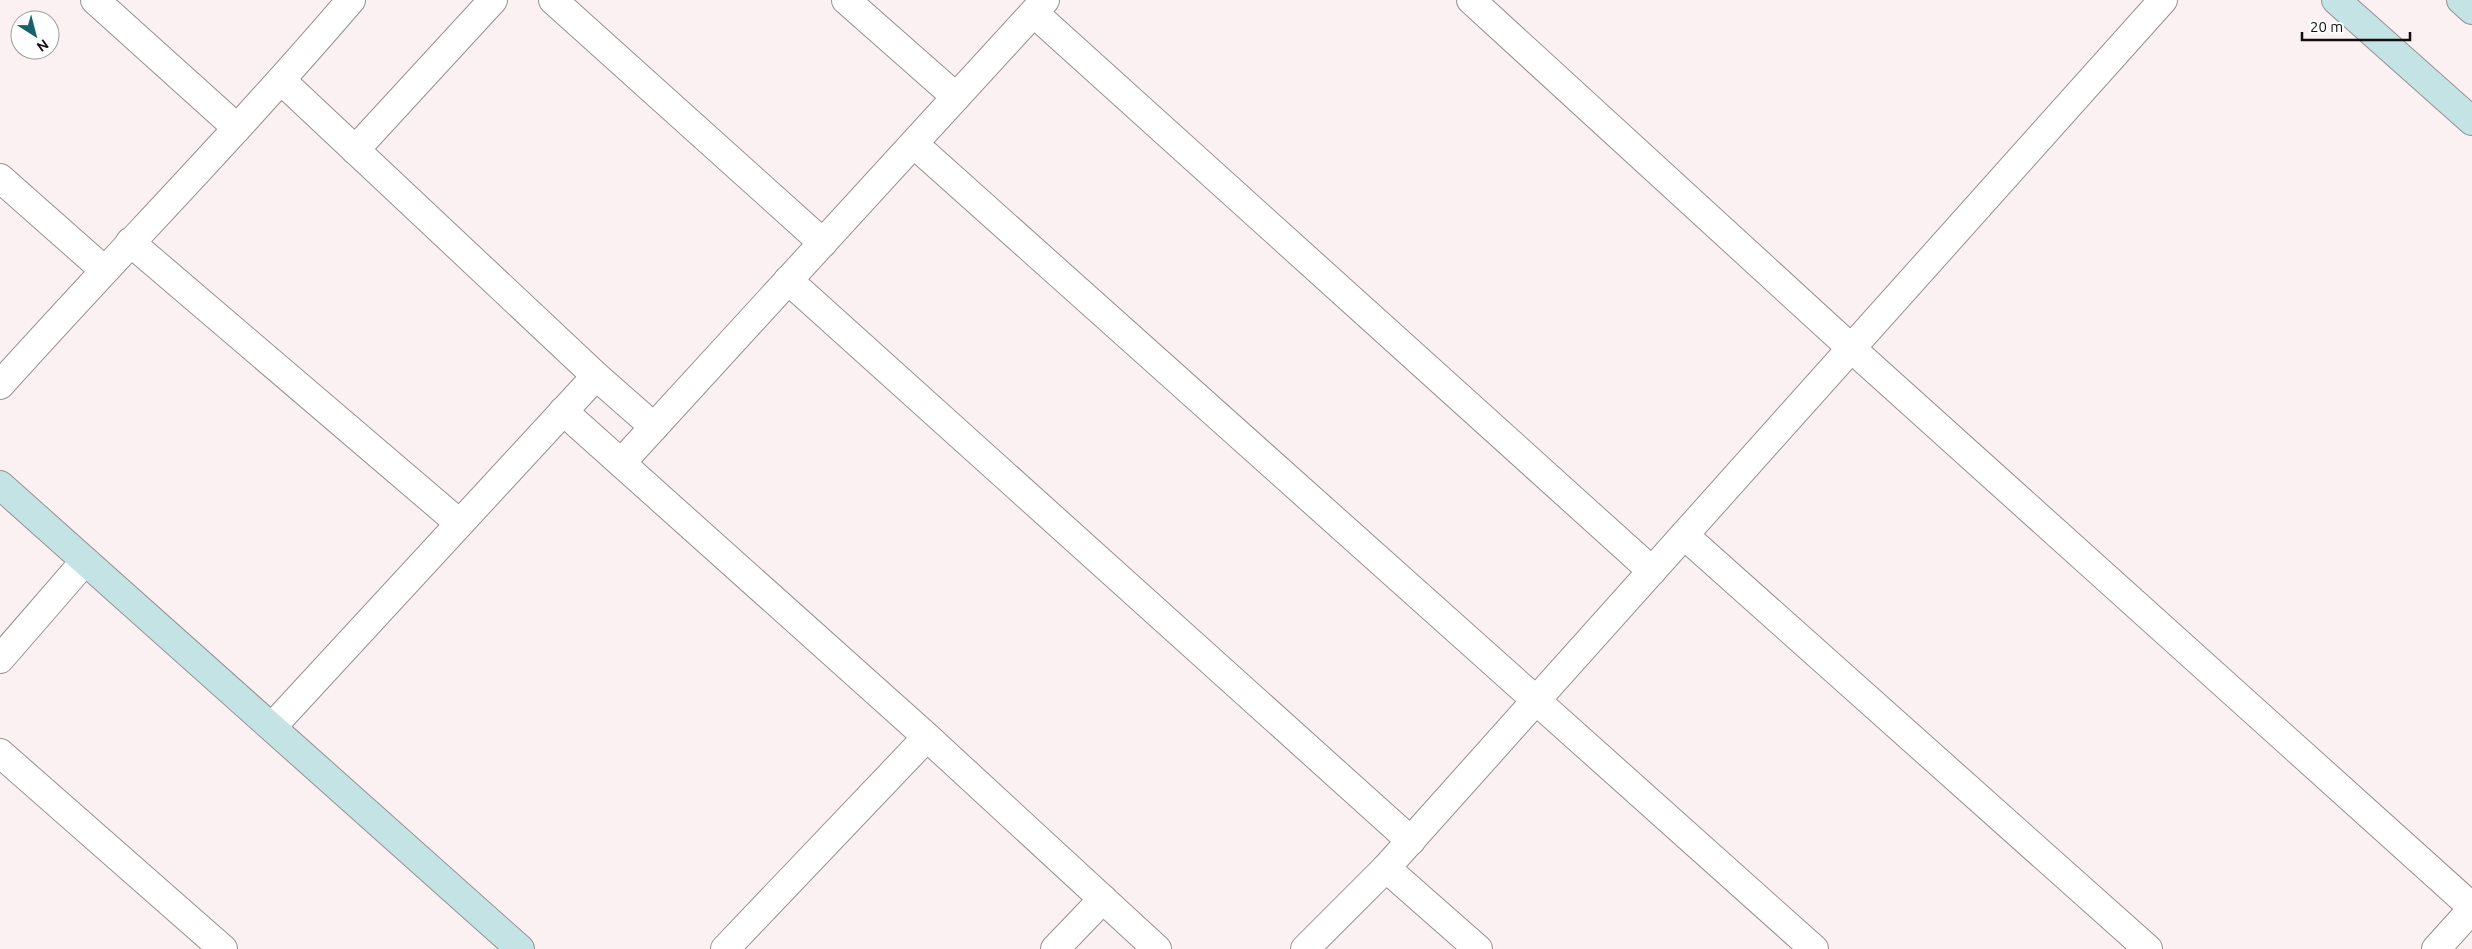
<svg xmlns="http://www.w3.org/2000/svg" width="2472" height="949" viewBox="0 0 2472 949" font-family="Ubuntu,sans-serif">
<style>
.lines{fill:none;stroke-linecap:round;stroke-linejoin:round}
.street-casing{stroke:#988f90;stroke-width:30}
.secondary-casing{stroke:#988f90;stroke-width:30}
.street{stroke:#fff;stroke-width:28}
.secondary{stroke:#c3e3e5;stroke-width:28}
</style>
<rect width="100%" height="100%" fill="#fbf0f2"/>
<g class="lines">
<g class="street-casing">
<g id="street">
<path d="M95,0l142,128"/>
<path d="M553,0l270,243"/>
<path d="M846,0l110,97"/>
<path d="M1471,0l380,348 621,559"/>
<path d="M1034,13l618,558"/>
<path d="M282,81l314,295 58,51"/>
<path d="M914,144l900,805"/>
<path d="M355,150l138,-150"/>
<path d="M0,178l104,92"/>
<path d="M130,242l329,281"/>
<path d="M788,280l623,561"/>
<path d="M0,385c116,-129 238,-253 351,-385"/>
<path d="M563,411l364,326 230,212"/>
<path d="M621,463l424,-463"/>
<path d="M1684,535l464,414"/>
<path d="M0,659l85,-98"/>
<path d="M272,727l324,-351"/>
<path d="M0,753l223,196"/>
<path d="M1386,868l92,81"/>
<path d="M725,949l202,-212"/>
<path d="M1055,949l48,-50"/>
<path d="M1305,949l81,-81 777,-868"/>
<path d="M2436,949l36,-40"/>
</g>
</g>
<g class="secondary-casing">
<g id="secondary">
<path d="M2336,0l136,121"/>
<path d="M2461,0l11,10"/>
<path d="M0,485l520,464"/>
</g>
</g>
<use href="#street" class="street"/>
<use href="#secondary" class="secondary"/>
</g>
<g transform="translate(35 35) rotate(144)"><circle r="24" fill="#ffffff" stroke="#a09f9f"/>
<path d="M0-4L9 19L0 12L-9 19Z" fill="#16646a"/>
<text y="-8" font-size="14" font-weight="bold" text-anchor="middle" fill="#120e0f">N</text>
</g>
<path d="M2302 32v8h108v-8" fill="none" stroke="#120e0f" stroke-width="2.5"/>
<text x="2310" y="32" font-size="15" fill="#120e0f" stroke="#ffffff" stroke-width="4" paint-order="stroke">20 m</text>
</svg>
